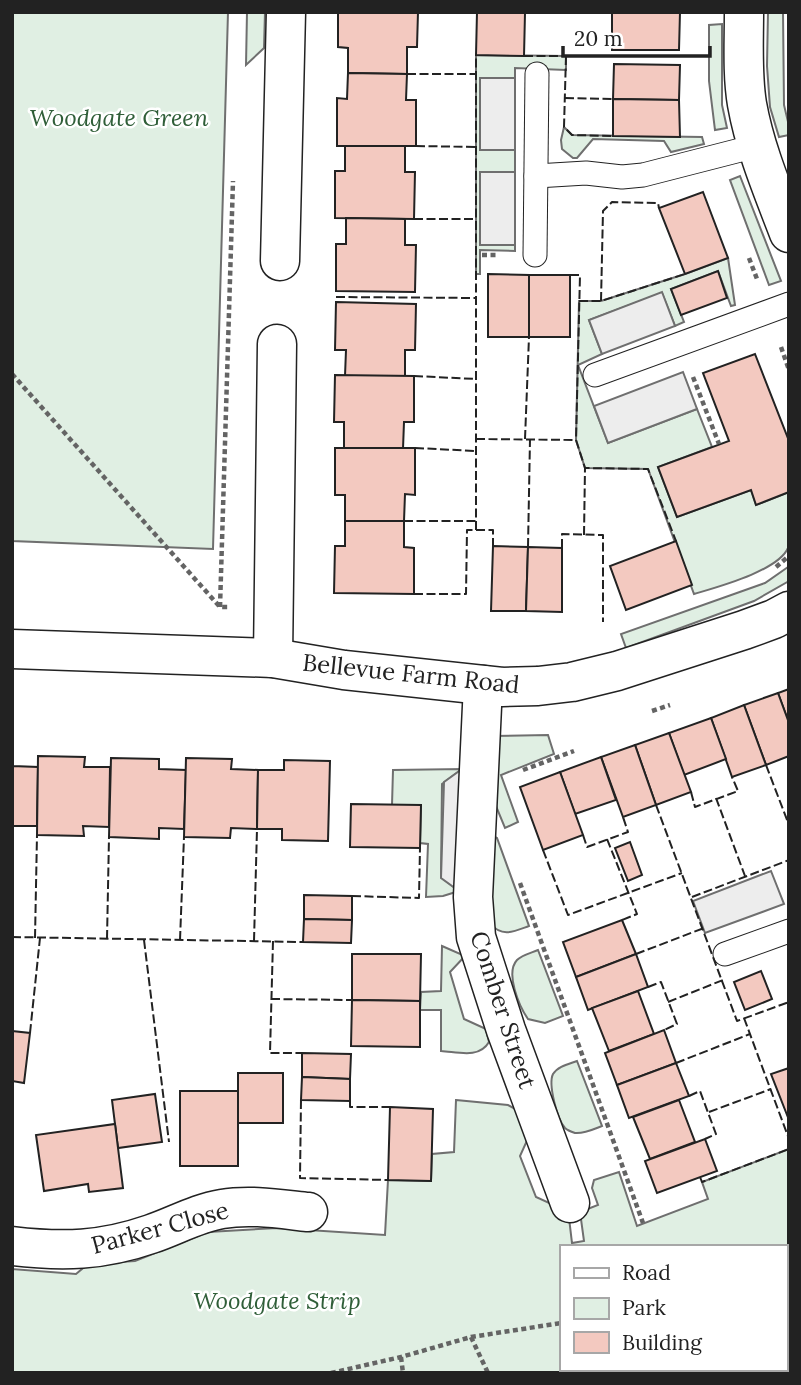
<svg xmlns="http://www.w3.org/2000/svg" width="801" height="1385" viewBox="0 0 801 1385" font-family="Lora,serif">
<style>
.green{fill:#e0efe3;stroke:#6f6f6f;stroke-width:2;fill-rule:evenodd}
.parking{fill:#ededed;stroke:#6f6f6f;stroke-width:2}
.building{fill:#f3c9c0;stroke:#222;stroke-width:2}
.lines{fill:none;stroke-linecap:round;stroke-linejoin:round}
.service-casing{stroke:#222;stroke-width:25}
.minor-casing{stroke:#222;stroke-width:41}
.tertiary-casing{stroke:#222;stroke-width:41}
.path{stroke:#646464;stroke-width:4.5;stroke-dasharray:5 3.5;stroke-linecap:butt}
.service{stroke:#fff;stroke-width:23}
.minor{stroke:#fff;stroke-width:38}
.tertiary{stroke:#fff;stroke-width:38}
.fence{stroke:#222;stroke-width:2;stroke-dasharray:9 3.5;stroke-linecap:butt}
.labels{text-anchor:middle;stroke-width:5;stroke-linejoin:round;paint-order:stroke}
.park-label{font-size:24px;font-style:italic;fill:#2f5e38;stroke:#fff}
.street-label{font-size:24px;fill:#222;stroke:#fff}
</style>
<rect width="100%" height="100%" fill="#fff"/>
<g class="green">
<path d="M12,12h216l-15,537 -201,-8z"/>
<path d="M247,12h18l-1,36 -18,17z"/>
<path d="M768,12h15l1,93 5,21v9l-10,2 -9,-30 -3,-41z"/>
<path d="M722,24v81l5,23 -12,2 -6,-49v-56z"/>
<path d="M476,55l90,1v14l-51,-2v10l-35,1v71h35v22l-35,1 1,72h34v6l-35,-1v24h-4z"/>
<path d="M564,127l8,8 130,2 2,7 -33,8 -7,-11 -71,-2 -16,19h-4l-11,-9 -1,-9z"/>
<path d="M740,176l41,105 -12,4 -39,-105z"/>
<path d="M728,258l7,47 -4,1 -13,-35 -47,18 13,33 -9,4 -13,-33 -73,27 13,34 -24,11 30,78 89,-34 15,38 -54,20 19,50 74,-27 5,15 33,-13c0,10 2,50 -1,56 -10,23 -71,39 -94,46l-46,-125 -63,-1 -9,-28 3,-139h22l84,-27z"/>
<path d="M788,567l1,14 -35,20 -128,47 -5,-14 144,-51z"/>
<path d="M548,735l6,19 -53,21 17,47 -13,6 -14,-34 1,-58z"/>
<path d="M462,769l-20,15 -1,93 18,14 -16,5 -17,1 2,-53 -8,-1 1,-37 -29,-1 1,-35z"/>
<path d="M491,835l6,3 32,88c-14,5 -27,12 -38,-2z"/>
<path d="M442,946l23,10 -15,16 14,47 22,10 3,13c-10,17 -31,10 -48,9v-41h-21l1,-18 20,-1z"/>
<path d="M538,950l25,66 -18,7 -17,-4c-9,-13 -23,-46 -11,-59 5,-5 14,-7 21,-10z"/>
<path d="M577,1061l25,65c-8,3 -18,8 -27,7 -3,-1 -8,-3 -10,-5 -8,-9 -17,-44 -12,-54 5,-8 16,-10 24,-13z"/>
<path d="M456,1100l52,5 13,7 9,22 -10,22 16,41 20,9 13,12 3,25 12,-2 -4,-29 18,-7 -6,-17 2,-8 25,-8 18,54 71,-27 -6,-17 87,-33v224h-777v-104l64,5 12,-10 47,-3 73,-29 69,-4 108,7 3,-55 43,1 1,-27 22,-2zM561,1247h224v122h-224z"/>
</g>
<g class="parking">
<rect x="480" y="78" width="35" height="72"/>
<rect x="480" y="172" width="35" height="73"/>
<path d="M662,292l13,34 -73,28 -13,-34z"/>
<path d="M683,372l14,37 -89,34 -14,-37z"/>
<path d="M462,769l-3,122 -18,-13 3,-96z"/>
<path d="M771,871l13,33 -79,29 -12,-32z"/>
</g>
<g class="building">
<path d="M338,12h80l-1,35h-10v27l-59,-1v-25l-10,-1z"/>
<path d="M477,12l48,1 -1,43 -48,-1z"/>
<path d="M612,12h68l-1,38h-67z"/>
<path d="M614,64l66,1 -1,35 -66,-1z"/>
<path d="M348,73l59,1 -1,26h10v46h-79v-48l10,1z"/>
<path d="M613,99l66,1 1,37 -67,-1z"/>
<path d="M345,146h60v26h10l-1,47 -79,-1v-47h10z"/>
<path d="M703,192l25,66 -43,16 -26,-66z"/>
<path d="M346,218l59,1v26h11l-1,47 -79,-1v-47h10z"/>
<path d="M718,271l9,27 -46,17 -10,-26z"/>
<path d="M488,274l41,1v62h-41z"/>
<rect x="529" y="275" width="41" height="62"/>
<path d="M336,302l80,2 -1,46h-10v26h-60l1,-26h-11z"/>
<path d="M755,354l34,87v51l-33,13 -5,-15 -74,27 -19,-50 71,-26 -26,-68z"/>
<path d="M335,375l79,1v46h-10l-1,27 -59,-1v-26h-10z"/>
<path d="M335,448h80v47l-10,-1 -1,27h-59v-26h-10z"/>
<path d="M345,521h59v26l10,1v46l-80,-1 1,-47h10z"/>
<path d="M676,541l16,44 -66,25 -16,-44z"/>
<path d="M493,546l35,1 -2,64h-35z"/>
<path d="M528,547l34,1v64l-36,-1z"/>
<path d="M789,689v34l-11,-30z"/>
<path d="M778,693l11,30v33l-23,9 -22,-60z"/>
<path d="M744,705l22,60 -34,12 -21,-59z"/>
<path d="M711,718l15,41 -42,16 -15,-42z"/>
<path d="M669,733l22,59 -35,13 -21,-60z"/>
<path d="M635,745l21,60 -33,12 -22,-60z"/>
<path d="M12,756l1,10 25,1 -1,59h-25z"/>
<path d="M38,756l47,1 -1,10h26l-1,60 -26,-1 1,10 -47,-1z"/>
<path d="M601,757l15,43 -41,14 -15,-42z"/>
<path d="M111,758l48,1v10l27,1 -2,59 -25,-1v11l-50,-2z"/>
<path d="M186,758l46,1 -1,10 27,1 -1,59 -26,-1 -1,10 -46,-1z"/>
<path d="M284,760l46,1 -2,80 -46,-1v-11h-25l1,-59h26z"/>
<path d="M560,772l23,63 -40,15 -23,-63z"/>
<path d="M351,804l70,1 -1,43 -70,-1z"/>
<path d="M630,842l12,33 -14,6 -13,-33z"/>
<path d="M304,895l48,1v24l-48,-1z"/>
<path d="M304,919l48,1 -1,23 -48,-1z"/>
<path d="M622,920l14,34 -60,23 -13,-35z"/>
<path d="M352,954h69l-1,47 -68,-1z"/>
<path d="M636,954l12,33 -60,23 -12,-33z"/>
<path d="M761,971l11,28 -27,11 -11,-28z"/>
<path d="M638,991l16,43 -45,17 -17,-43z"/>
<path d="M352,1000l68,1v46l-69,-1z"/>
<path d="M664,1030l12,33 -59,22 -12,-32z"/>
<path d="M12,1031l18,2 -6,50 -12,-2z"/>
<path d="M302,1053l49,1 -1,25 -48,-2z"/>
<path d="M676,1063l13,33 -60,22 -12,-33z"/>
<path d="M789,1068v52l-18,-46z"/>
<rect x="238" y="1073" width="45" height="50"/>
<path d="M302,1077l48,2v22l-49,-1z"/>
<rect x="180" y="1091" width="58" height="75"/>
<path d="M155,1094l7,48 -44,6 -6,-48z"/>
<path d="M679,1100l16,42 -45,17 -17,-42z"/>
<path d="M390,1107l43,2 -2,72 -43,-1z"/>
<path d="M115,1124l8,64 -34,4 -1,-8 -44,7 -8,-56z"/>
<path d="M705,1139l12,32 -60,22 -12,-32z"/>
</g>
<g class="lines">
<g class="service-casing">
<g id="service">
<path d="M536,176l50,-3 36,4 21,-2 113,-29"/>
<path d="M535,255l2,-181"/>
<path d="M595,375l194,-71"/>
<path d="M725,954l64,-23"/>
</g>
</g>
<g class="minor-casing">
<g id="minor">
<path d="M280,261l6,-249"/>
<path d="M273,658l4,-314"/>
<path d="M483,685l-10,212 3,40 30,93 64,173"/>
<path d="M12,1246c51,6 90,5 139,-12 24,-8 46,-21 71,-25 28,-5 58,0 86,3"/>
</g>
</g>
<g class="tertiary-casing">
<g id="tertiary">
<path d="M744,12c0,31 -2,62 3,92 8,45 26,87 42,129"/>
<path d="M12,649l261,9 71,12 158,17 36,-1 34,-4 45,-11 127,-41 30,-11 15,-8"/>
</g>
</g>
<g class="path">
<path d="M482,255h15"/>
<path d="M749,258l8,21"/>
<path d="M781,347l8,23"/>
<path d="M12,374l208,233h9"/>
<path d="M693,377l26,67"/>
<path d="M776,567l13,-11"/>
<path d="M220,607l13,-426"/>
<path d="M652,711l18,-6"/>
<path d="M523,770l51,-19"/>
<path d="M520,883l123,340"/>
<path d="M785,1259l4,-1"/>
<path d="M471,1337l17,36"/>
<path d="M785,1350l4,1"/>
<path d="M401,1357l2,16"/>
<path d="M331,1373l70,-16 70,-20 90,-14"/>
</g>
<use href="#service" class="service"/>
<use href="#minor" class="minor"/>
<use href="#tertiary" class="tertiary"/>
<g class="fence">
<path d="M524,56h156"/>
<path d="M566,56l-2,71 8,8 41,1"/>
<path d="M407,74h69"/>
<path d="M565,98l48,1"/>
<path d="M416,146l60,1"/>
<path d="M414,219h62"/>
<path d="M570,275h10l-4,165 9,28 63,1 28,72"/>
<path d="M336,297l140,1"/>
<path d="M579,301h22l84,-27"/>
<path d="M601,301l2,-90 9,-9 46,1 1,5"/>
<path d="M414,376l62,3"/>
<path d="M476,439l100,1"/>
<path d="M525,439l4,-102"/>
<path d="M415,448l61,3"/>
<path d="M404,521h72"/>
<path d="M476,530v-475"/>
<path d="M584,535l1,-67"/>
<path d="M528,547l2,-108"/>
<path d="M562,548v-14l41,1v87"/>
<path d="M414,594h52l1,-64h26v16"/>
<path d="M766,765l23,60"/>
<path d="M691,792l4,15 43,-16 -6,-14"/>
<path d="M716,798l29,78"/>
<path d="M656,805l81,216 52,-19"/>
<path d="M583,835l4,12 41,-15 -5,-15"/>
<path d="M607,839l30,75 -15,6"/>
<path d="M543,850l25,65 114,-42"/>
<path d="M352,896l67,2 1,-50"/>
<path d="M692,897l97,-37"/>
<path d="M12,937l291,5"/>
<path d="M35,938l2,-103"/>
<path d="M107,939l2,-102"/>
<path d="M144,940l25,202"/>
<path d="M180,940l4,-103"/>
<path d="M254,941l3,-112"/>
<path d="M273,941l-3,112h32"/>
<path d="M636,954l68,-26"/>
<path d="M648,987l13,-5 16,42 -13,6"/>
<path d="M271,999l81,1"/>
<path d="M668,1002l55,-22"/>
<path d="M744,1018l45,121"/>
<path d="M30,1033l10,-95"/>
<path d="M676,1063l74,-29"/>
<path d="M689,1096l11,-5 16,43 -11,5"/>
<path d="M301,1100l-1,78 88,2"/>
<path d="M350,1101v6h40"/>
<path d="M709,1112l62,-23"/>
<path d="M700,1177l2,5 87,-33"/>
</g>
</g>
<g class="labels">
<g class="park-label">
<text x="119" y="126">Woodgate Green</text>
<text x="277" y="1309">Woodgate Strip</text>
</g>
<g class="street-label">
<text transform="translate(411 674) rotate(6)" y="8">Bellevue Farm Road</text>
<text transform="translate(503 1010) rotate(72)" y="8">Comber Street</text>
<text transform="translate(160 1228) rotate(-15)" y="8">Parker Close</text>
</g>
</g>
<rect width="801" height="1385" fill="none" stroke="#222222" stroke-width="28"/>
<rect x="560" y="1245" width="228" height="126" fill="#ffffff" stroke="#a7a7a7" stroke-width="2"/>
<rect x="574" y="1268" width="35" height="10" fill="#ffffff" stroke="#a7a7a7" stroke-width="2"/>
<text x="622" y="1280" font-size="21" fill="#222222">Road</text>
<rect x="574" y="1298" width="35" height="21" fill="#e0efe3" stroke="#a7a7a7" stroke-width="2"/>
<text x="622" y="1315" font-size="21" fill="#222222">Park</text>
<rect x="574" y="1332" width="35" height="21" fill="#f3c9c0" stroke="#a7a7a7" stroke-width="2"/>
<text x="622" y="1350" font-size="21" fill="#222222">Building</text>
<path d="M563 46v10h147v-10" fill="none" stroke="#222222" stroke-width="3.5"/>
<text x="574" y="46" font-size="21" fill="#222222" stroke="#ffffff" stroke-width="5" paint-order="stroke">20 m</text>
</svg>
